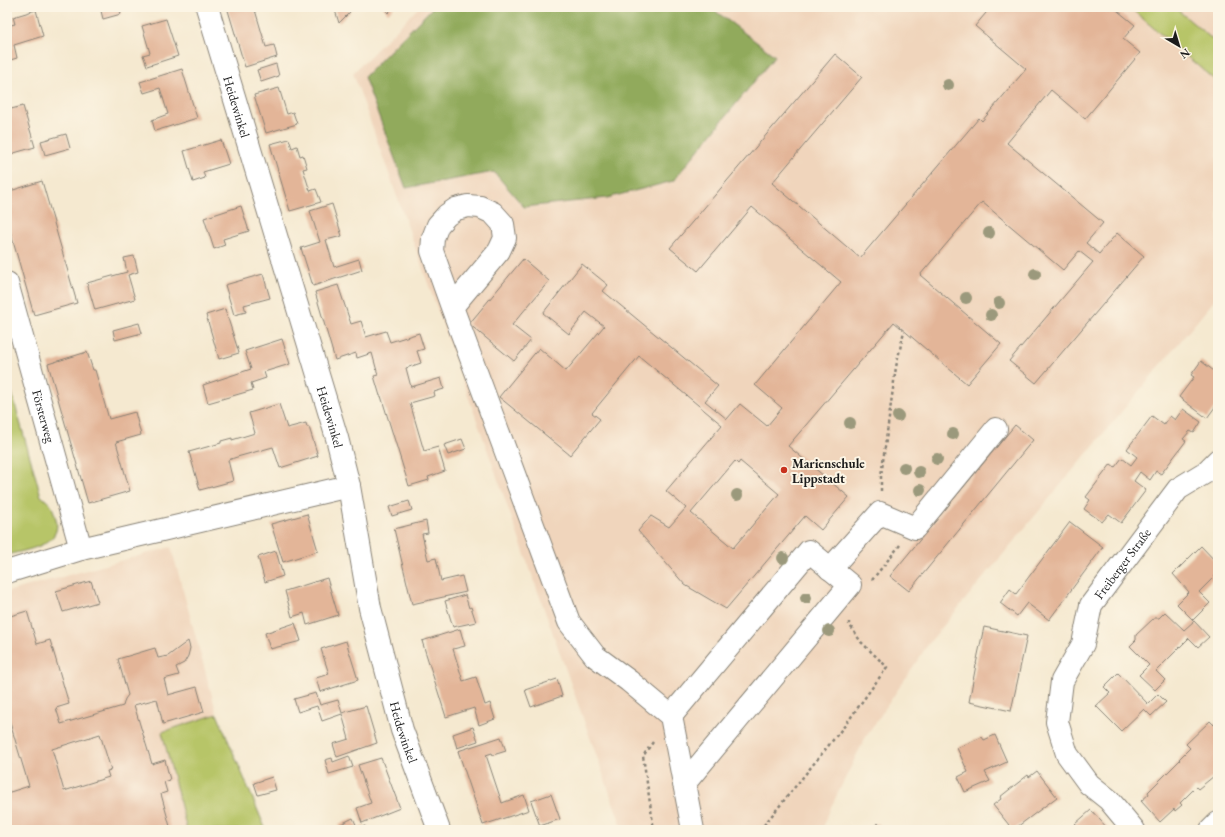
<svg xmlns="http://www.w3.org/2000/svg" width="1225" height="837" viewBox="0 0 1225 837" font-family="'EB Garamond',serif">
<style>
.built{fill:#f0d5bc}
.green{fill:#b7c567;stroke:#6a7042}
.forest{fill:#91aa5c;stroke:#56633c}
.building{fill:#e3b598;fill-rule:evenodd}
.lines{fill:none;stroke-linecap:round;stroke-linejoin:round}
.minor-casing{stroke:#888276;stroke-width:24}
.path{stroke:#888276;stroke-width:2.5;stroke-dasharray:3 3;stroke-linecap:butt}
.minor{stroke:#fff;stroke-width:22}
.tree{fill:#9b997b}
.poi-dot{fill:#c8321e;stroke:#fcf5e5;stroke-width:1.5}
.labels{text-anchor:middle;stroke-width:4;stroke-linejoin:round;paint-order:stroke}
.street-label{font-size:13px;fill:#1c1c1c;stroke:#fcf5e5}
.poi-label{font-size:13px;font-weight:bold;fill:#1c1c1c;stroke:#fcf5e5;text-anchor:start}
</style>
<rect width="100%" height="100%" fill="#fcf5e5"/>
<filter id="ink" filterUnits="userSpaceOnUse"><feTurbulence type="fractalNoise" baseFrequency=".025" numOctaves="2"/><feDisplacementMap in="SourceGraphic" scale="8" xChannelSelector="R" yChannelSelector="G"/><feConvolveMatrix kernelMatrix="1 2 1 2 8 2 1 2 1" color-interpolation-filters="sRGB"/></filter>
<filter id="wash" filterUnits="userSpaceOnUse"><feTurbulence type="fractalNoise" baseFrequency=".012" numOctaves="4" result="noise"/><feDisplacementMap in="SourceGraphic" scale="16" xChannelSelector="R" yChannelSelector="G"/><feGaussianBlur stdDeviation="0.9" result="paint"/><feColorMatrix in="noise" values="0 0 0 0 0 0 0 0 0 0 0 0 0 0 0 0 0 1.4 0 .05"/><feComposite in="paint" operator="in"/></filter>
<g filter="url(#wash)">
<rect width="100%" height="100%" fill="#f5e9d0"/>
<g class="built">
<path d="M419,7h799v289l-289,347 -65,97 -33,67 -9,23h-199l-270,-757z"/>
<path d="M171,547l46,167 -55,18 25,98h-180v-238z"/>
</g>
<g class="green">
<path d="M1129,7h45l44,37v39z"/>
<path d="M7,376l34,120c11,9 11,9 15,23 7,27 -31,31 -49,36z"/>
<path d="M217,714l49,116h-79l-25,-98z"/>
</g>
<path class="forest" d="M433,7h277l65,49 -102,125 -66,17 -83,9 -30,-35 -88,16 -42,-111z"/>
<g id="blocks">
<g class="building">
<path d="M113,7h6l2,7 -18,5 -2,-8z"/>
<path d="M227,7h38l-10,3 11,37 8,-2 3,12 -32,10z"/>
<path d="M334,7h14l2,5 -11,11z"/>
<path d="M383,7h11l-6,6z"/>
<path d="M991,7h122l22,18 -12,14 17,14 -55,66 -34,-29 -44,53 96,80 -17,20 13,11 18,-21 27,23 -108,127 -27,-22 84,-99 -14,-11 -16,19 -81,-68 -62,73 81,69 -34,40 -73,-62 -106,124 61,51 -28,33 -16,-14 -79,93 -41,-24 -47,-54 13,-15 18,11 17,-19 -20,-17 56,-66 -83,-69 -47,57 8,6 -30,36 -71,-58 40,-49 27,23 38,-45 -18,-14 -17,22 -26,-21 39,-49 26,21 -5,6 115,95 -13,15 22,18 13,-15 27,22 15,-18 -27,-23 86,-103 -89,-75 -54,64 -28,-23 165,-194 27,23 -90,106 88,75 119,-140 3,3 44,-52 -51,-43zM735,461l3,3 2,-3 39,33 -46,54 -42,-35z"/>
<path d="M36,10l7,26 -29,9 3,13 -10,3v-35l8,-2 -2,-7z"/>
<path d="M166,19l12,37 -31,10 -4,-11 7,-2 -8,-27z"/>
<path d="M276,64l3,12 -18,6 -4,-12z"/>
<path d="M182,69l15,49 -42,13 -3,-11 16,-6 -8,-26 -16,5 -4,-11z"/>
<path d="M279,88l8,26 6,-2 4,12 -31,9 -12,-38z"/>
<path d="M23,106l12,41 -28,8v-45z"/>
<path d="M66,134l4,14 -25,7 -4,-14z"/>
<path d="M289,139l3,9 5,-2 3,10 3,-1 4,13 -4,1 7,22 6,-2 5,13 -31,9 -20,-67z"/>
<path d="M221,140l8,24 -26,8 2,6 -12,4 -9,-31z"/>
<path d="M42,181l35,122 -43,12 -27,-95v-28z"/>
<path d="M332,204l10,32 -16,4 8,27 25,-8 3,11 -49,16 -12,-38 19,-6 -10,-31z"/>
<path d="M241,206l8,25 -26,8 2,6 -11,4 -10,-31z"/>
<path d="M134,256l4,16 -10,3 7,24 -40,11 -8,-27 40,-11 -3,-14z"/>
<path d="M523,259l26,22 -37,44 19,15 -17,21 -45,-37z"/>
<path d="M263,274l7,24 -26,7 2,7 -12,3 -9,-30z"/>
<path d="M338,285l13,39 10,-3 5,16 20,-6 4,11 29,-9 5,16 -7,2 4,12 -15,5 5,19 30,-9 3,11 -10,3 1,4 -25,7 14,48 14,-4 7,24 -17,6 1,3 -20,6 -28,-90h-1l-6,-20 4,-1 -6,-22 -15,5 -1,-5 -21,7 -20,-68z"/>
<path d="M225,309l14,44 -20,6 -13,-44z"/>
<path d="M139,323l3,10 -27,7 -2,-10z"/>
<path d="M282,339l8,25 -26,8 2,6 -15,5 2,7 -45,13 -5,-18 48,-16 -6,-18z"/>
<path d="M87,352l6,18h2l14,49 26,-7 6,23 -25,7 14,49 -42,12 -40,-139z"/>
<path d="M1201,361l17,13v35l-3,-2 -8,11 -28,-21 15,-20 -3,-2z"/>
<path d="M279,404l8,24 19,-5 1,4h2l9,29 -38,12 -7,-21 -36,10 -9,3 5,21 -33,9 -11,-38 32,-9v-2l11,-3v2l23,-7 -6,-20z"/>
<path d="M1183,409l18,13 -7,11 -4,-2 -7,8 3,2 -25,33 -5,-3 -6,9 -10,-8 -6,9 12,9 -25,33 -12,-9 -7,8 -18,-13 6,-9 -4,-3 25,-33 4,3 7,-9 9,7 6,-8 -10,-8 25,-33 12,9 6,-9 5,4z"/>
<path d="M1015,425l18,15 -124,151 -19,-15z"/>
<path d="M462,439l4,10 -18,6 -4,-10z"/>
<path d="M409,501l3,9 -20,6 -3,-9z"/>
<path d="M307,514l11,37 -35,11 -12,-38z"/>
<path d="M426,521l2,12 -6,1 6,26 8,-2 5,23 21,-5 4,16 -54,12 -18,-75z"/>
<path d="M1070,522l33,25 -54,73 -22,-17 -10,13 -17,-13 10,-14 6,5z"/>
<path d="M1201,546l17,18v9l-19,19 11,11 -17,17 -16,-16 12,-12 -16,-18z"/>
<path d="M276,551l7,25 -18,6 -7,-25z"/>
<path d="M327,578l11,37 -31,10 -3,-12 -12,4 -7,-26z"/>
<path d="M91,581l7,21 -35,10 -7,-21z"/>
<path d="M465,595l4,13 2,-1 5,15 -23,5 -8,-26z"/>
<path d="M27,611l10,33 13,-4 19,64 -13,4 5,16 62,-18 2,-7 3,-4 -10,-36 37,-11 3,10 10,-2 20,-15 2,7 -2,8 -4,7 -8,4 3,8 -15,4 4,16 29,-8 7,25 -41,12 -6,-25 -23,6 18,59 13,-4 5,20 -6,2 3,10 -6,2 10,36h-164v-37l22,-7 -22,-73v-96zM100,734l11,36 -4,1 2,6 -45,14 -12,-42z"/>
<path d="M1165,612l19,18 10,-9 15,16 -11,10 -9,-9 -33,33 9,9 -10,10 -16,-15 10,-10 -19,-19 6,-6v-5l18,-17h5z"/>
<path d="M295,623l6,18 -31,8 -5,-16z"/>
<path d="M984,627l43,9 -8,37 -1,1h1l-8,37 -42,-9 7,-37 1,-1h-1z"/>
<path d="M460,629l5,17 -12,3 10,32 13,-4 9,28 5,-2 5,16 -16,6 -5,-17 -28,9 -24,-76z"/>
<path d="M346,641l12,39 -38,12 -4,-14 13,-4 -8,-25z"/>
<path d="M1118,673l30,31 10,-10 8,8 -15,14 -7,-7 -23,22 -25,-25 14,-13 -6,-6z"/>
<path d="M557,679l5,17 -31,11 -6,-17z"/>
<path d="M316,693l4,12 18,-5 4,13 24,-7 11,37 -40,14 -4,-13 16,-5 -7,-25 -20,7 -5,-15 -19,6 -4,-13z"/>
<path d="M1218,720v55l-2,2 -2,-1 -16,13 -2,-2 -16,16 2,2 -7,6 -1,-2 -14,13 -19,-21 8,-7 -1,-2 32,-32 -1,-1 11,-11 -4,-4 24,-23 4,4z"/>
<path d="M473,727l5,14 -21,7 -4,-14z"/>
<path d="M995,735l12,27 -22,10 5,9 -25,11 -7,-15 10,-5 -11,-24 25,-11 2,3z"/>
<path d="M501,737l5,14 -13,4 -1,-2 -6,2 16,48 22,-8 5,15 -46,15 -25,-74z"/>
<path d="M349,756l4,11 -24,7 -4,-14 7,-2 1,4z"/>
<path d="M381,758l19,50 -38,15 -5,-15 14,-5 -13,-38z"/>
<path d="M1037,771l20,26 -44,33 -20,-25 8,-6 -1,-2 28,-22 1,2z"/>
<path d="M272,777l4,13 -18,5 -4,-12z"/>
<path d="M551,794l9,25 -20,7 -9,-25z"/>
<path d="M1091,810l18,20h-28l-6,-6z"/>
<path d="M353,818l5,11 7,-3 1,4h-25l-2,-5z"/>
<path d="M878,823l6,7h-15z"/>
</g>
</g>
</g>
<g filter="url(#ink)">
<use href="#blocks" fill-opacity="0" stroke="#888276" stroke-width="1"/>
<g class="lines">
<g class="minor-casing">
<g id="minor">
<path id="s1" d="M207,7l130,431 12,48 21,122 32,122 37,100"/>
<path id="s2" d="M7,283l74,266"/>
<path d="M452,307l47,-56 6,-13 -2,-14 -10,-11 -13,-6 -12,-1 -12,3 -9,6 -9,10 -5,13 -1,13 20,56 117,315 26,34 34,25 42,35 22,114"/>
<path d="M830,569l50,-56 35,15 81,-99"/>
<path d="M7,572l74,-23 268,-63"/>
<path d="M671,716l138,-165 41,34 -166,199"/>
<path id="s3" d="M1134,830l-25,-30 -20,-16 -22,-30 -10,-32 5,-41 21,-37 8,-39 87,-116 28,-17 12,-12"/>
<path d="M1211,830l7,-7"/>
</g>
</g>
<g class="path">
<path d="M881,491v-15l15,-109 8,-36"/>
<path d="M872,580l28,-35"/>
<path d="M653,742l-10,14 11,74"/>
<path d="M760,830l86,-106 41,-57 -26,-25 -12,-18v-2"/>
</g>
<use href="#minor" class="minor"/>
</g>
<g class="tree">
<circle cx="948" cy="85" r="6"/>
<circle cx="989" cy="233" r="6"/>
<circle cx="1035" cy="274" r="6"/>
<circle cx="966" cy="298" r="6"/>
<circle cx="999" cy="303" r="6"/>
<circle cx="991" cy="315" r="6"/>
<circle cx="898" cy="416" r="6"/>
<circle cx="850" cy="423" r="6"/>
<circle cx="953" cy="434" r="6"/>
<circle cx="937" cy="459" r="6"/>
<circle cx="904" cy="468" r="6"/>
<circle cx="919" cy="472" r="6"/>
<circle cx="920" cy="490" r="6"/>
<circle cx="737" cy="495" r="6"/>
<circle cx="783" cy="558" r="6"/>
<circle cx="806" cy="598" r="6"/>
<circle cx="829" cy="631" r="6"/>
</g>
</g>
<circle class="poi-dot" cx="784" cy="470" r="4"/>
<g class="labels">
<g class="street-label">
<text dy="5" stroke="none"><textPath href="#s1" startOffset="104">Heidewinkel</textPath></text>
<text dy="5" stroke="none"><textPath href="#s2" startOffset="138">Försterweg</textPath></text>
<text dy="5" stroke="none"><textPath href="#s1" startOffset="428">Heidewinkel</textPath></text>
<text dy="5" stroke="none"><textPath href="#s3" startOffset="311">Freiberger Straße</textPath></text>
<text dy="5" stroke="none"><textPath href="#s1" startOffset="752">Heidewinkel</textPath></text>
</g>
<g class="poi-label">
<text x="792" y="468">Marienschule<tspan x="792" dy="15">Lippstadt</tspan></text>
</g>
</g>
<rect width="1225" height="837" fill="none" stroke="#fcf5e5" stroke-width="24"/>
<g transform="translate(1179 46) rotate(142)" stroke="#fcf5e5" stroke-width="3" paint-order="stroke">
<path d="M0-3L7 15L0 10L-7 15Z" fill="#1c1c1c"/>
<text y="-6" font-size="11" font-weight="bold" text-anchor="middle" fill="#1c1c1c">N</text>
</g>
</svg>
